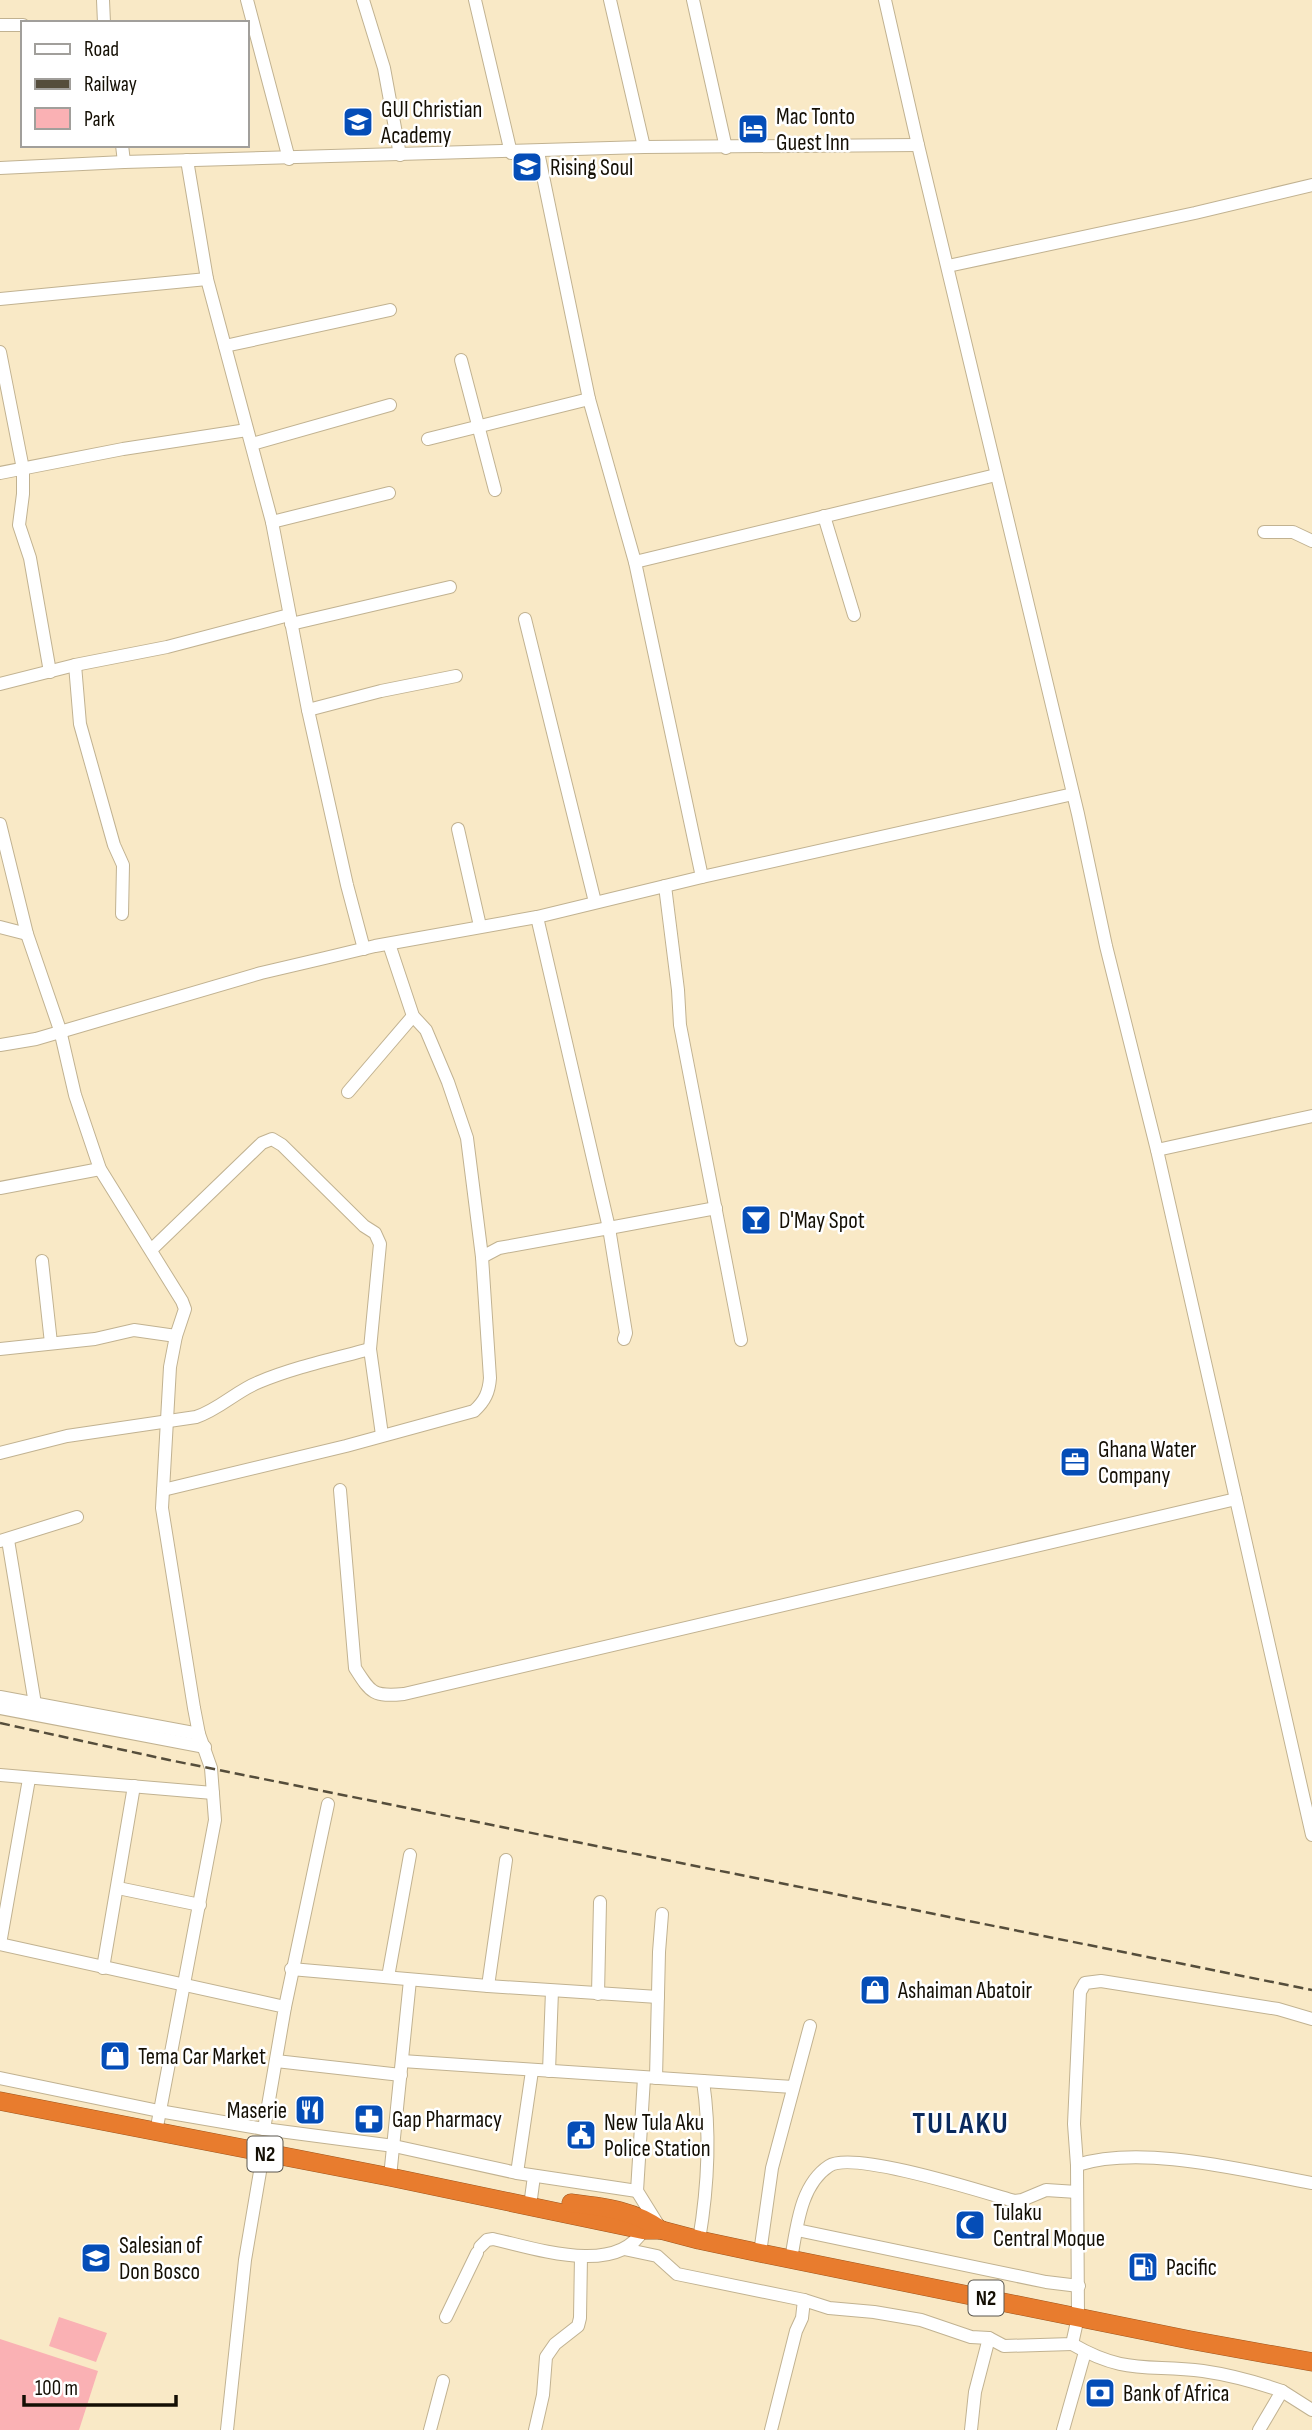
<svg xmlns="http://www.w3.org/2000/svg" width="1312" height="2430" viewBox="0 0 1312 2430" font-family="'Sofia Sans Condensed',sans-serif">
<style>
.green{fill:#fab1b4}
.lines{fill:none;stroke-linecap:round;stroke-linejoin:round}
.minor-casing{stroke:#c1b291;stroke-width:14}
.highway-casing{stroke:#9e561f;stroke-width:19}
.minor{stroke:#fff;stroke-width:12}
.highway{stroke:#e87c2e;stroke-width:18}
.rail{stroke:#554d3b;stroke-width:2.5;stroke-dasharray:10 5;stroke-linecap:butt}
.labels{text-anchor:middle;stroke-width:5;stroke-linejoin:round;paint-order:stroke}
.shield{fill:#fff;stroke:#5a574f;stroke-width:2}
.shield-label{font-size:21px;font-weight:bold;fill:#140f04}
.poi-label{font-size:23px;fill:#140f04;stroke:#fff;text-anchor:start}
.district-label{font-size:30px;font-weight:bold;letter-spacing:2px;fill:#0a2a5e;stroke:#fff}
</style>
<rect width="100%" height="100%" fill="#f9e9c6"/>
<g class="green">
<path d="M59,2317l48,16 -11,29 -47,-16z"/>
<path d="M0,2339l98,32 -19,59h-79z"/>
</g>
<g class="lines">
<g class="minor-casing">
<g id="minor">
<path d="M103,0l1,23"/>
<path d="M247,0l42,159"/>
<path d="M363,0l21,68 16,87"/>
<path d="M475,0l36,153"/>
<path d="M610,0l34,147"/>
<path d="M693,0l33,148"/>
<path d="M885,0l33,145 160,669 28,132 51,204 155,685"/>
<path d="M0,25h23"/>
<path d="M122,145l2,17"/>
<path d="M538,152l51,247 46,163 67,315"/>
<path d="M187,160l20,119 65,243 36,188 39,175 17,64"/>
<path d="M0,168l124,-6 520,-15 274,-2"/>
<path d="M948,266l247,-53 117,-28"/>
<path d="M0,299l207,-20"/>
<path d="M225,346l165,-36"/>
<path d="M0,352l23,117v25l-4,31 11,33 20,114"/>
<path d="M461,360l34,130"/>
<path d="M428,439l161,-40"/>
<path d="M252,444l138,-39"/>
<path d="M0,473l123,-24 124,-19"/>
<path d="M824,516l30,99"/>
<path d="M272,522l117,-29"/>
<path d="M1264,532h29l19,9"/>
<path d="M635,562l361,-87"/>
<path d="M525,619l70,283"/>
<path d="M291,624l159,-37"/>
<path d="M75,665l5,59 34,121 9,20 -1,49"/>
<path d="M0,684l75,-19 92,-18 122,-32"/>
<path d="M308,710l73,-19 75,-15"/>
<path d="M0,824l27,110 33,96 15,65 25,74 82,132 3,8 -9,27 -6,31 -8,141 32,200 5,26 12,34 4,52 -59,312"/>
<path d="M458,829l22,97"/>
<path d="M665,886l13,104 2,35 61,315"/>
<path d="M537,917l72,311 107,-20"/>
<path d="M0,927l27,7"/>
<path d="M389,944l24,72 13,14 22,52 19,56 15,119 17,-9 110,-20 17,105 -2,6"/>
<path d="M0,1045l36,-6 225,-66 64,-15 50,-12 162,-29 165,-40 371,-83"/>
<path d="M348,1092l65,-76"/>
<path d="M1157,1150l155,-34"/>
<path d="M0,1188l100,-19"/>
<path d="M151,1250l111,-107 10,-4 10,6 82,81 11,7 5,11 -10,105 12,86"/>
<path d="M42,1261l9,82"/>
<path d="M0,1349l95,-10 39,-9 42,6"/>
<path d="M0,1453l67,-17 129,-19c24,-8 40,-26 63,-35 36,-15 74,-23 111,-33"/>
<path d="M163,1490l183,-44 128,-35c11,-10 15,-19 16,-33l-8,-121"/>
<path d="M340,1490l15,178c16,25 18,29 49,26l832,-195"/>
<path d="M8,1540l27,164"/>
<path d="M0,1541l77,-24"/>
<path d="M0,1697l199,37"/>
<path d="M0,1708l205,39"/>
<path d="M0,1775l213,18"/>
<path d="M118,1888l82,17"/>
<path d="M0,1944l285,63 -21,122"/>
<path d="M0,1944l29,-165"/>
<path d="M103,1968l31,-182"/>
<path d="M291,1969l197,17 170,11"/>
<path d="M388,1977l22,-122"/>
<path d="M488,1986l18,-126"/>
<path d="M598,1994l2,-92"/>
<path d="M285,2007l43,-203"/>
<path d="M276,2061l125,14"/>
<path d="M402,2061l391,26"/>
<path d="M549,2071l3,-80"/>
<path d="M0,2078l159,33 105,18 130,17 123,27 120,18"/>
<path d="M644,2078l-7,113 23,37"/>
<path d="M656,2078l3,-126 3,-38"/>
<path d="M1077,2165c66,-21 168,6 235,18"/>
<path d="M517,2173l15,-102"/>
<path d="M390,2177l20,-197"/>
<path d="M530,2206l4,-30"/>
<path d="M797,2230l249,52 33,4"/>
<path d="M699,2240c9,-53 12,-105 4,-159"/>
<path d="M480,2247l7,-7 6,-1c41,9 124,38 150,-9"/>
<path d="M624,2249l33,7 20,18 127,26"/>
<path d="M760,2253l12,-85 38,-142"/>
<path d="M791,2259c6,-32 9,-74 38,-93 24,-16 154,26 185,35l8,-1 24,-10 31,2"/>
<path d="M446,2317l31,-64"/>
<path d="M1072,2344c53,31 76,20 131,27 28,4 53,11 79,20l-23,39"/>
<path d="M1282,2391l30,19"/>
<path d="M227,2430l18,-170 18,-106"/>
<path d="M430,2430l13,-49"/>
<path d="M535,2430l8,-35 3,-38 9,-13 23,-18 2,-8 1,-62"/>
<path d="M771,2430l25,-99 6,-13 2,-18 25,8 45,4 47,8 50,17 18,1 15,8 68,-2 6,-27 -1,-152 -3,-41 6,-132 5,-9 16,-2 177,28 34,10"/>
<path d="M971,2430l4,-38 14,-54"/>
<path d="M1063,2430l22,-78"/>
</g>
</g>
<g class="highway-casing">
<g id="highway">
<path d="M0,2101l390,76 253,53h18l38,10 61,13 430,87 122,22"/>
<path d="M571,2203c33,4 63,7 90,27"/>
</g>
</g>
<use href="#minor" class="minor"/>
<use href="#highway" class="highway"/>
<path class="rail" d="M0,1723l169,37 1143,230"/>
</g>
<defs>
<g id="school-square" transform="scale(1.575)"><rect x="-9" y="-9" width="18" height="18" rx="4" fill="#054db7" stroke="#fff"/><path d="M0-5L7-2L0 1L-7-2ZM-4 1L0 2.5L4 1V4Q0 6-4 4Z" fill="#fff"/></g>
<g id="hotel-square" transform="scale(1.575)"><rect x="-9" y="-9" width="18" height="18" rx="4" fill="#054db7" stroke="#fff"/><path d="M-6-4.5h1.5V1H6V5H4.5V3h-9V5H-6ZM-4 0a1.8 1.8 0 1 1 3.6 0ZM.5 0V-2.5h3Q6-2.5 6 0Z" fill="#fff"/></g>
<g id="bar-square" transform="scale(1.575)"><rect x="-9" y="-9" width="18" height="18" rx="4" fill="#054db7" stroke="#fff"/><path d="M-6-5H6L.8 .8V4.5H3.5V6h-7V4.5H-.8V.8Z" fill="#fff"/></g>
<g id="office-square" transform="scale(1.575)"><rect x="-9" y="-9" width="18" height="18" rx="4" fill="#054db7" stroke="#fff"/><path d="M-6-3h4V-5.5h4V-3h4V5H-6ZM-1-4.5V-3h2v-1.5ZM-6 0V1H6V0Z" fill="#fff"/></g>
<g id="shop-square" transform="scale(1.575)"><rect x="-9" y="-9" width="18" height="18" rx="4" fill="#054db7" stroke="#fff"/><path d="M-5-2.5h2.3a2.7 3.5 0 0 1 5.4 0H5L5.5 6h-11ZM-1.5-2.5h3a1.5 2.3 0 0 0-3 0Z" fill="#fff"/></g>
<g id="restaurant-square" transform="scale(1.575)"><rect x="-9" y="-9" width="18" height="18" rx="4" fill="#054db7" stroke="#fff"/><path d="M-5-6h1v4h1v-4h1v4h1v-4h1v5L-1.5 .5V6h-2V.5L-5-1ZM5-6V6H3V1.5H1.5Q1.5-4 5-6Z" fill="#fff"/></g>
<g id="pharmacy-square" transform="scale(1.575)"><rect x="-9" y="-9" width="18" height="18" rx="4" fill="#054db7" stroke="#fff"/><path d="M-2-6h4v4h4v4h-4v4h-4v-4h-4v-4h4Z" fill="#fff"/></g>
<g id="civic-square" transform="scale(1.575)"><rect x="-9" y="-9" width="18" height="18" rx="4" fill="#054db7" stroke="#fff"/><path d="M-.6-6.5H3V-4.5H.6V-3L4-1V1h2V6H-6V1h2V-1L-.6-3ZM-1.2 2.5V6h2.4V2.5Z" fill="#fff"/></g>
<g id="mosque-square" transform="scale(1.575)"><rect x="-9" y="-9" width="18" height="18" rx="4" fill="#054db7" stroke="#fff"/><path d="M3.5-4.9A6 6 0 1 0 3.5 4.9A5 5 0 1 1 3.5-4.9Z" fill="#fff"/></g>
<g id="fuel-square" transform="scale(1.575)"><rect x="-9" y="-9" width="18" height="18" rx="4" fill="#054db7" stroke="#fff"/><path d="M-5.5-6h7V0h2V4h1.3V-2.5L3-4.5l.8-.8L6-3V5H2.5V1h-1V6h-7ZM-4.2-4.7v3.2H.2V-4.7Z" fill="#fff"/></g>
<g id="bank-square" transform="scale(1.575)"><rect x="-9" y="-9" width="18" height="18" rx="4" fill="#054db7" stroke="#fff"/><path d="M-6-4H6V4H-6ZM0-2.3a2.3 2.3 0 1 0 0 4.6a2.3 2.3 0 1 0 0-4.6Z" fill="#fff"/></g>
</defs>
<g fill-rule="evenodd">
<use href="#school-square" x="358" y="122"/>
<use href="#hotel-square" x="753" y="129"/>
<use href="#school-square" x="527" y="167"/>
<use href="#bar-square" x="756" y="1220"/>
<use href="#office-square" x="1075" y="1462"/>
<use href="#shop-square" x="875" y="1990"/>
<use href="#shop-square" x="115" y="2056"/>
<use href="#restaurant-square" x="310" y="2110"/>
<use href="#pharmacy-square" x="369" y="2119"/>
<use href="#civic-square" x="581" y="2135"/>
<use href="#mosque-square" x="970" y="2225"/>
<use href="#school-square" x="96" y="2258"/>
<use href="#fuel-square" x="1143" y="2267"/>
<use href="#bank-square" x="1100" y="2393"/>
</g>
<g class="labels">
<g class="shield">
<rect x="247.5" y="2136.5" width="35" height="35" rx="5"/>
<rect x="968.5" y="2280.5" width="35" height="35" rx="5"/>
</g>
<g class="shield-label">
<text x="265" y="2161">N2</text>
<text x="986" y="2305">N2</text>
</g>
<g class="poi-label">
<text x="381" y="117">GUI Christian<tspan x="381" dy="26">Academy</tspan></text>
<text x="776" y="124">Mac Tonto<tspan x="776" dy="26">Guest Inn</tspan></text>
<text x="550" y="175">Rising Soul</text>
<text x="779" y="1228">D'May Spot</text>
<text x="1098" y="1457">Ghana Water<tspan x="1098" dy="26">Company</tspan></text>
<text x="898" y="1998">Ashaiman Abatoir</text>
<text x="138" y="2064">Tema Car Market</text>
<text x="287" y="2118" text-anchor="end">Maserie</text>
<text x="392" y="2127">Gap Pharmacy</text>
<text x="604" y="2130">New Tula Aku<tspan x="604" dy="26">Police Station</tspan></text>
<text x="993" y="2220">Tulaku<tspan x="993" dy="26">Central Moque</tspan></text>
<text x="119" y="2253">Salesian of<tspan x="119" dy="26">Don Bosco</tspan></text>
<text x="1166" y="2275">Pacific</text>
<text x="1123" y="2401">Bank of Africa</text>
</g>
<g class="district-label">
<text x="961" y="2133">TULAKU</text>
</g>
</g>
<rect x="21" y="21" width="228" height="126" fill="#ffffff" stroke="#a19f9b" stroke-width="2"/>
<rect x="35" y="44" width="35" height="10" fill="#ffffff" stroke="#a19f9b" stroke-width="2"/>
<text x="84" y="56" font-size="21" fill="#140f04">Road</text>
<rect x="35" y="79" width="35" height="10" fill="#554d3b" stroke="#a19f9b" stroke-width="2"/>
<text x="84" y="91" font-size="21" fill="#140f04">Railway</text>
<rect x="35" y="108" width="35" height="21" fill="#fab1b4" stroke="#a19f9b" stroke-width="2"/>
<text x="84" y="126" font-size="21" fill="#140f04">Park</text>
<path d="M24 2395v10h152v-10" fill="none" stroke="#140f04" stroke-width="3.5"/>
<text x="35" y="2395" font-size="21" fill="#140f04" stroke="#ffffff" stroke-width="5" paint-order="stroke">100 m</text>
</svg>
